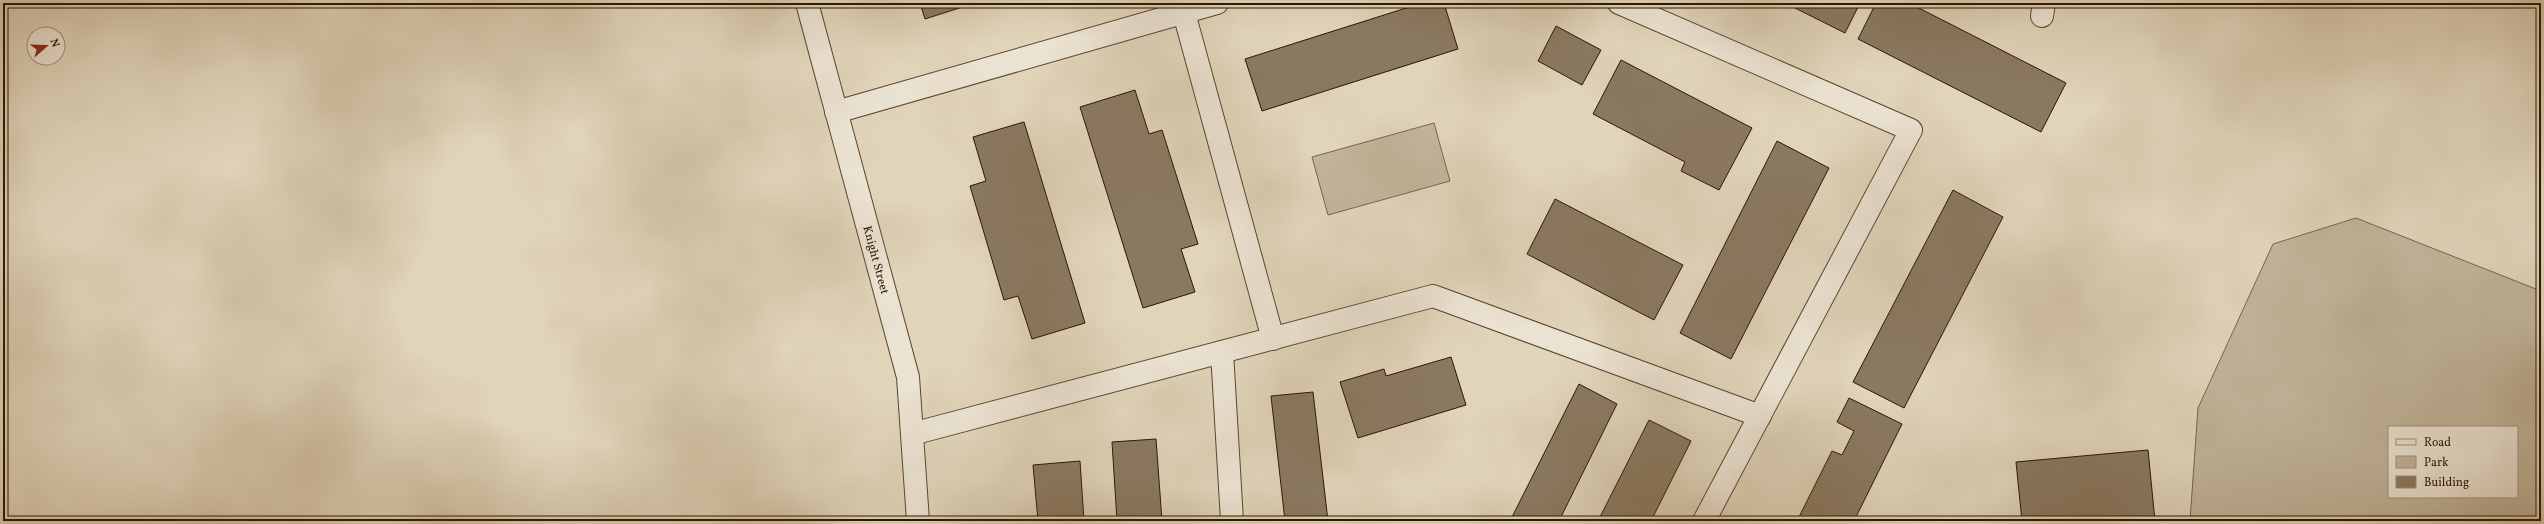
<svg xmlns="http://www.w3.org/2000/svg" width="2544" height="524" viewBox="0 0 2544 524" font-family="Vollkorn,serif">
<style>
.green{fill:#c1b49a;stroke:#76654d;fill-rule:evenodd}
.building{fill:#8a7961;stroke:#2c1600}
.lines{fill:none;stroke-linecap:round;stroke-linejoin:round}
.minor-casing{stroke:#59462e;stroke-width:24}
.minor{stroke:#ebe3d2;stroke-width:22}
.labels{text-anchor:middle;stroke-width:3.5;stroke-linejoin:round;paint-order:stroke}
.street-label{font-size:12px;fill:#2c1600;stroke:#ebe3d2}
</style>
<rect width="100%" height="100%" fill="#e0d4ba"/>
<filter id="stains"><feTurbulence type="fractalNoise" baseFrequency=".005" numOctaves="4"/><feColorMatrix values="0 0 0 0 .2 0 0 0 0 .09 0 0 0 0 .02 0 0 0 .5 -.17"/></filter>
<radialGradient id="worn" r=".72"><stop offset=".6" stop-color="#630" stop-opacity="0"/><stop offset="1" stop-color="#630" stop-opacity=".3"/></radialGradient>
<g class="green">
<path d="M1434,123l16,58 -122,34 -16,-58z"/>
<path d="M2356,218l185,73v230h-351l8,-113 75,-164zM2389,427h128v70h-128z"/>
</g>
<g class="building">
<path d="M920,3h55l-50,16z"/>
<path d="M1422,3h22l14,46 -196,62 -17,-52z"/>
<path d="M1785,3h75l-15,30z"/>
<path d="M1876,3h33l157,80 -25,49 -183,-93z"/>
<path d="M1556,26l45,24 -19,35 -44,-24z"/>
<path d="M1621,60l131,68 -33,62 -38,-19 4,-9 -92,-48z"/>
<path d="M1135,90l14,44 13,-4 36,114 -17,5 14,43 -52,16 -63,-201z"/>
<path d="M1024,122l61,201 -53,16 -14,-43 -14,4 -34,-114 16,-5 -13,-44z"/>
<path d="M1777,141l52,27 -98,191 -51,-26z"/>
<path d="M1953,190l50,27 -99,191 -51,-26z"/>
<path d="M1555,199l128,66 -29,55 -127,-66z"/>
<path d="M1451,357l15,48 -108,33 -18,-56 44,-13 2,7z"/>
<path d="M1579,384l38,20 -58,117h-49z"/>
<path d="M1313,392l15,129h-43l-14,-125z"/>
<path d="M1849,398l53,26 -48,97h-57l35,-70 10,4 12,-24 -17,-9z"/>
<path d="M1649,420l42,21 -40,80h-53z"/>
<path d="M1156,439l6,82h-45l-5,-79z"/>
<path d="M2148,450l7,71h-133l-6,-59z"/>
<path d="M1080,461l4,60h-46l-5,-56z"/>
</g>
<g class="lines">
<g class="minor-casing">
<g id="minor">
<path id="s1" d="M807,3l101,374 10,144"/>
<path d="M1619,3l292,127 -207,391"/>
<path d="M1184,13l89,326"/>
<path d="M2042,16l2,-13"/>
<path d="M836,112l381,-109"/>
<path d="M1222,352l10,169"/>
<path d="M912,434l521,-138 327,120"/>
</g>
</g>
<use href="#minor" class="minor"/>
</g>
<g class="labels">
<g class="street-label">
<text dy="4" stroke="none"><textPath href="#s1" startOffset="266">Knight Street</textPath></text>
</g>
</g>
<rect width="2544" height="524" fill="none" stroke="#e0d4ba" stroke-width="16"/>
<rect x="4" y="4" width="2536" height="516" fill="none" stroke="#2c1600" stroke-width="2"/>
<rect x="8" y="8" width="2528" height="508" fill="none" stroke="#2c1600"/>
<rect x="2388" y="426" width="130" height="72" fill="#ebe3d2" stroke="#9f917e"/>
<rect x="2396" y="439" width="20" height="6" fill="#ebe3d2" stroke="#9f917e"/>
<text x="2424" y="446" font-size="12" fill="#2c1600">Road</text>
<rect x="2396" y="456" width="20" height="12" fill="#c1b49a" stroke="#9f917e"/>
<text x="2424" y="466" font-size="12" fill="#2c1600">Park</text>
<rect x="2396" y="476" width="20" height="12" fill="#8a7961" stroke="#9f917e"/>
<text x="2424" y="486" font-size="12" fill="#2c1600">Building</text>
<g transform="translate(46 46) rotate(70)"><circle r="19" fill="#ebe3d2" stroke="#9f917e"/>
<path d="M0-3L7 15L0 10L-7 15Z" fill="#8f2418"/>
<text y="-6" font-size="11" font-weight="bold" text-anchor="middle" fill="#2c1600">N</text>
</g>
<rect width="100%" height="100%" filter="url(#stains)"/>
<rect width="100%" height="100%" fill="url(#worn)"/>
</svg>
